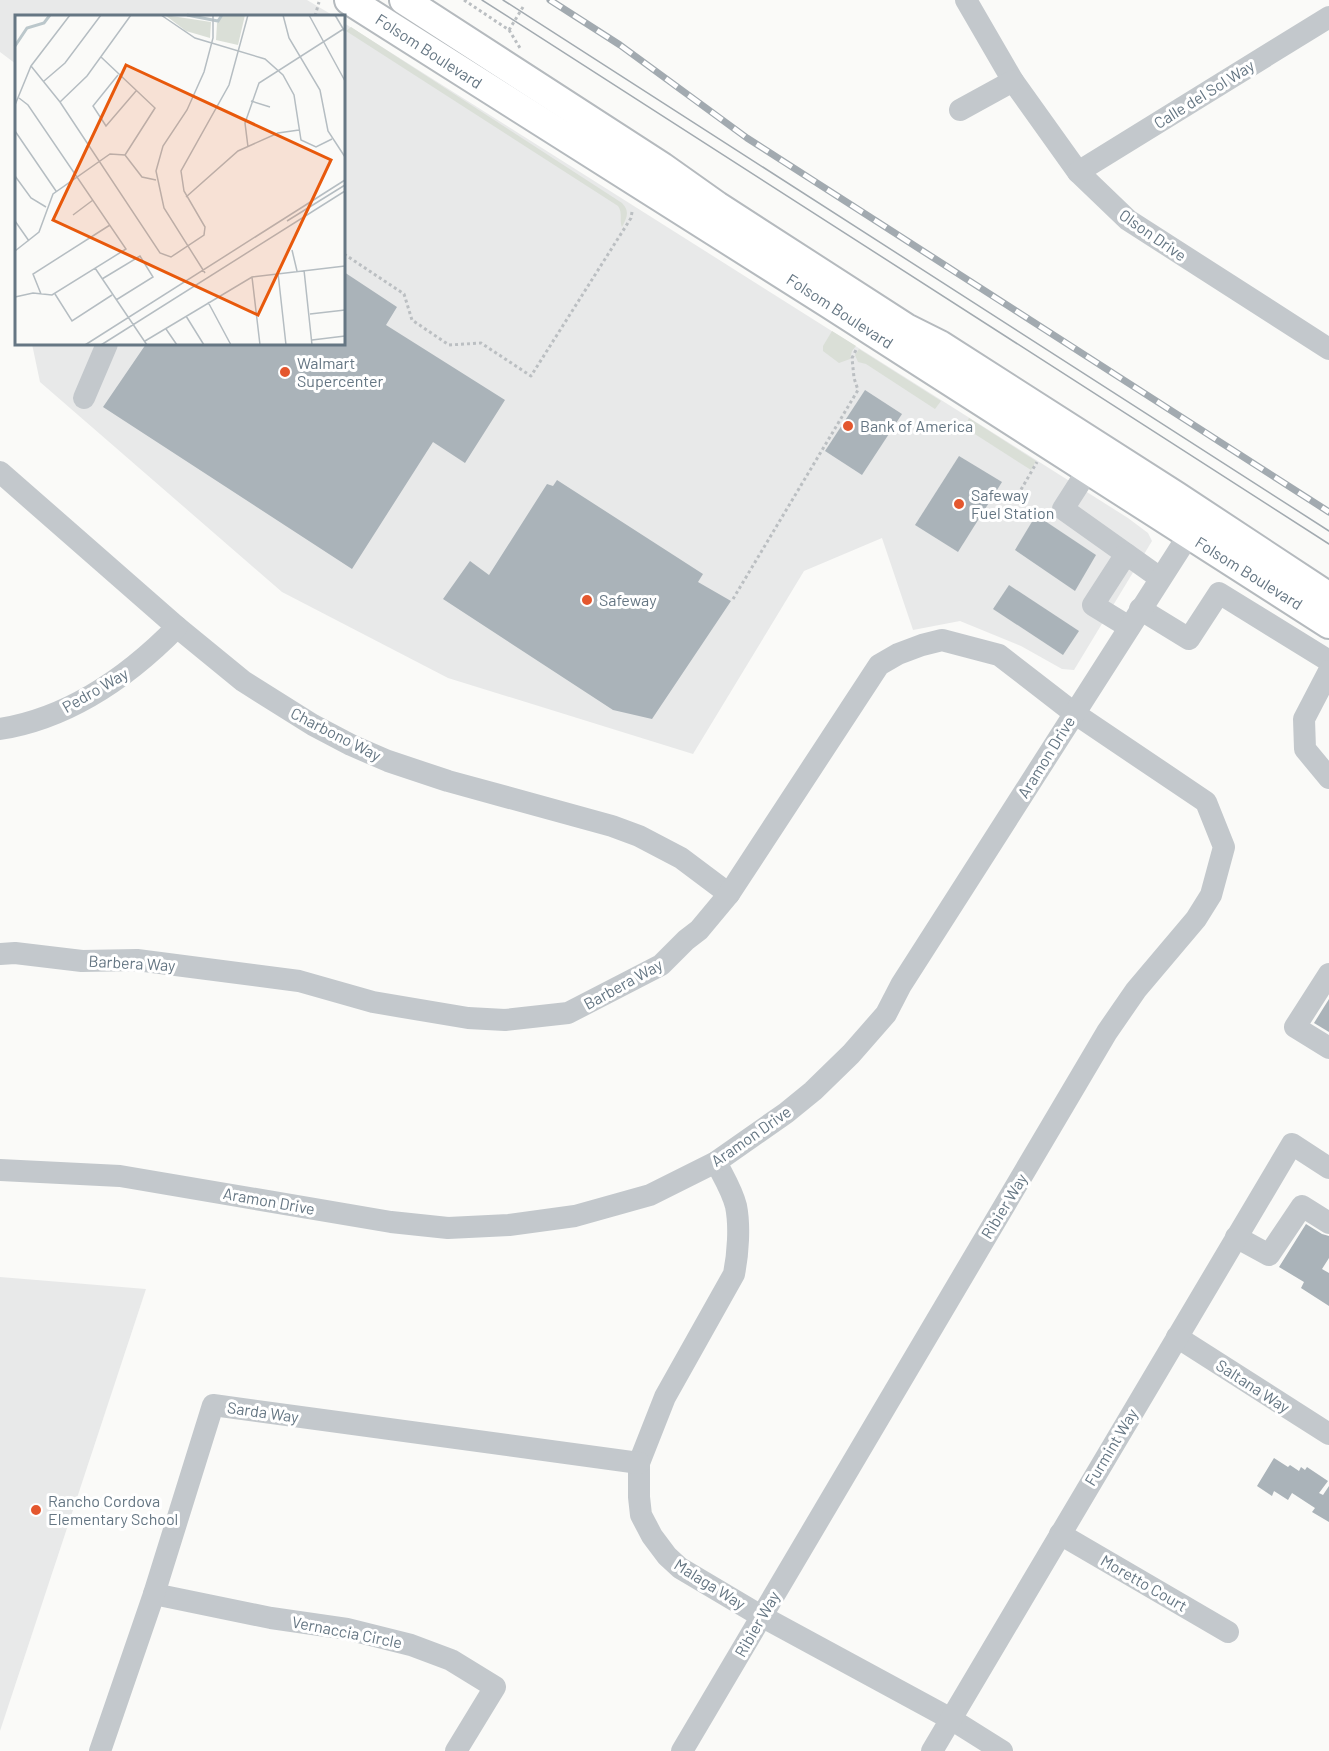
<svg xmlns="http://www.w3.org/2000/svg" width="1329" height="1751" viewBox="0 0 1329 1751" font-family="Barlow,sans-serif">
<style>
.built{fill:#e8e9e9}
.green{fill:#dadfd7}
.building{fill:#aab3b9}
.lines{fill:none;stroke-linecap:round;stroke-linejoin:round}
.major-casing{stroke:#b5babe;stroke-width:32}
.path{stroke:#bbbfc2;stroke-width:3;stroke-dasharray:3 3;stroke-linecap:butt}
.minor{stroke:#c3c8cc;stroke-width:22}
.major{stroke:#fff;stroke-width:28}
.tram{stroke:#a2aab0;stroke-width:1.5}
.rail-casing{stroke:#a2aab0;stroke-width:7}
.rail{stroke:#fff;stroke-width:4.5;stroke-dasharray:14;stroke-linecap:butt}
.poi-dot{fill:#e4572e;stroke:#fff;stroke-width:2}
.labels{text-anchor:middle;stroke-width:6;stroke-linejoin:round;paint-order:stroke}
.street-label{font-size:16px;fill:#657683;stroke:#fff}
.poi-label{font-size:16px;fill:#657683;stroke:#fff;text-anchor:start}
.inset-river{fill:none;stroke:#bbc7cb;stroke-width:3}
.inset-road{fill:none;stroke:#b5bdc2;stroke-width:1.5}
.view{fill:#e8590c;fill-opacity:0.15;stroke:#e8590c;stroke-width:3}
.inset-edge{fill:none;stroke:#657683;stroke-width:3}
</style>
<rect width="100%" height="100%" fill="#fafaf8"/>
<g class="built">
<path d="M0,0h307l27,16h-318v48l-16,-12z"/>
<path d="M344,23l784,495 20,15 4,8 -78,129 -12,-1 -41,-23 -61,-25 -47,9 -31,-92 -78,33 -111,183 -245,-76 -166,-86 -242,-210 -8,-38h312z"/>
<path d="M0,1277l146,12 -146,442z"/>
</g>
<g class="green">
<path d="M351,27l271,176c8,8 5,15 0,24 -3,-7 1,-14 -4,-21l-272,-175z"/>
<path d="M832,331l24,15 -4,5 -2,8 -11,4 -16,-12v-5z"/>
<path d="M859,349l82,52 -6,8 -69,-45 -8,-2 -3,-7z"/>
<path d="M969,418l67,43 -5,9 -64,-41 -1,-5z"/>
</g>
<g class="building">
<path d="M344,272l53,35 -11,18 119,75 -40,63 -32,-21 -81,127 -249,-162 43,-63h198z"/>
<path d="M865,390l37,24 -40,61 -37,-24z"/>
<path d="M959,456l43,26 -44,70 -43,-27z"/>
<path d="M557,480l146,94 -5,8 33,19 -79,118 -39,-9 -170,-111 27,-38 19,14 58,-91 6,2z"/>
<path d="M1036,515l60,40 -21,36 -60,-41z"/>
<path d="M1009,585l70,46 -16,24 -70,-46z"/>
<path d="M1329,999v33l-15,-9z"/>
<path d="M1306,1224l16,10 7,2v22l-7,11 7,4v33l-28,-18 3,-6 -25,-15z"/>
<path d="M1274,1458l14,9 2,-2 9,6 2,-4 4,3 2,-3 21,14 -9,12 4,2 6,-9v36l-17,-10 3,-4 -23,-15 -4,7 -14,-9 -2,5 -15,-10z"/>
</g>
<g class="lines">
<g class="major-casing">
<g id="major">
<path d="M349,0l479,303 501,321"/>
<path d="M404,0l258,167 55,39 189,122 34,17 236,151 153,101"/>
</g>
</g>
<g class="path">
<path d="M464,0l45,30 11,18"/>
<path d="M315,16l4,-14"/>
<path d="M509,30l14,-23"/>
<path d="M344,254l60,40 8,26 37,25 32,-2 50,33 100,-158 1,-6"/>
<path d="M1015,500l22,-38"/>
<path d="M733,599l125,-209 -4,-12 -2,-20 5,-10"/>
</g>
<g class="minor">
<path d="M966,0l47,81 65,91 50,48 201,129"/>
<path d="M960,110l53,-29"/>
<path d="M1078,172l251,-155"/>
<path d="M84,398l23,-54"/>
<path d="M1088,470l-25,39 97,69"/>
<path d="M0,472l177,155 66,54 70,44 38,20 37,16 60,20 164,45 27,10 42,22 48,36"/>
<path d="M1126,554l-33,51 36,22"/>
<path d="M1140,609l49,30 30,-46 110,68"/>
<path d="M1329,671l-25,48 1,30 24,29"/>
<path d="M0,729c69,-11 129,-53 177,-102"/>
<path d="M0,954l15,-1 67,8 55,-1 162,21 74,21 95,16 37,2 63,-7 93,-48 25,-25 13,-10 30,-36 150,-229 19,-11 24,-9 20,-5 57,15 75,58 132,89 18,45 -13,48 -15,24 -60,71 -29,42 -425,719"/>
<path d="M1329,974l-34,53 34,21"/>
<path d="M716,1162c7,14 16,28 20,44 4,20 2,48 -2,68l-69,123 -26,66v34l2,18 11,21 15,20 13,12 81,48 190,103 51,32"/>
<path d="M0,1170l120,6 271,46 57,6 61,-3 66,-9 75,-21 66,-33 70,-49 27,-22 38,-37 35,-40 15,-29 296,-463"/>
<path d="M1236,1237l33,18 33,-49 27,17"/>
<path d="M1177,1337l152,97"/>
<path d="M1060,1534l168,98"/>
<path d="M154,1594l117,24 76,11 64,16 40,15 44,27 -39,64"/>
<path d="M100,1751l54,-157 59,-189 426,58"/>
<path d="M932,1751l360,-607 37,24"/>
</g>
<use href="#major" class="major"/>
<g class="tram">
<path d="M482,0l847,544"/>
<path d="M503,0l826,531"/>
</g>
<g class="rail-casing">
<path id="rail" d="M550,0l70,45 127,93 582,374"/>
</g>
<use href="#rail" class="rail"/>
</g>
<g class="poi-dot">
<circle cx="285" cy="372" r="6"/>
<circle cx="848" cy="426" r="6"/>
<circle cx="959" cy="504" r="6"/>
<circle cx="587" cy="600" r="6"/>
<circle cx="36" cy="1510" r="6"/>
</g>
<g class="labels">
<g class="street-label">
<text transform="translate(429 51) rotate(33)" y="6">Folsom Boulevard</text>
<text transform="translate(1204 94) rotate(-32)" y="6">Calle del Sol Way</text>
<text transform="translate(1153 235) rotate(35)" y="6">Olson Drive</text>
<text transform="translate(840 311) rotate(33)" y="6">Folsom Boulevard</text>
<text transform="translate(1249 573) rotate(32)" y="6">Folsom Boulevard</text>
<text transform="translate(95 690) rotate(-30)" y="6">Pedro Way</text>
<text transform="translate(336 734) rotate(27)" y="6">Charbono Way</text>
<text transform="translate(1046 757) rotate(-58)" y="6">Aramon Drive</text>
<text transform="translate(132 963) rotate(3)" y="6">Barbera Way</text>
<text transform="translate(623 984) rotate(-29)" y="6">Barbera Way</text>
<text transform="translate(751 1136) rotate(-35)" y="6">Aramon Drive</text>
<text transform="translate(269 1201) rotate(10)" y="6">Aramon Drive</text>
<text transform="translate(1004 1206) rotate(-59)" y="6">Ribier Way</text>
<text transform="translate(1253 1386) rotate(33)" y="6">Saltana Way</text>
<text transform="translate(263 1412) rotate(8)" y="6">Sarda Way</text>
<text transform="translate(1111 1447) rotate(-59)" y="6">Furmint Way</text>
<text transform="translate(1144 1583) rotate(30)" y="6">Moretto Court</text>
<text transform="translate(710 1584) rotate(32)" y="6">Malaga Way</text>
<text transform="translate(757 1624) rotate(-60)" y="6">Ribier Way</text>
<text transform="translate(347 1632) rotate(11)" y="6">Vernaccia Circle</text>
</g>
<g class="poi-label">
<text x="297" y="369">Walmart<tspan x="297" dy="18">Supercenter</tspan></text>
<text x="860" y="432">Bank of America</text>
<text x="971" y="501">Safeway<tspan x="971" dy="18">Fuel Station</tspan></text>
<text x="599" y="606">Safeway</text>
<text x="48" y="1507">Rancho Cordova<tspan x="48" dy="18">Elementary School</tspan></text>
</g>
</g>
<g transform="translate(15 15)">
<rect width="330" height="330" fill="#fafaf8"/>
<path d="M150,0l46,7 -1,16 -24,-7zM209,0h21l-7,30 -22,-5 1,-17z" fill="#dadfd7"/>
<path class="inset-river" d="M172,0l31,6 4,-6M0,31l12,-18 17,-5 6,-8"/>
<path class="inset-road" d="M146,0l34,23 70,21 18,16 11,20 7,45 15,7 16,-8M268,0l6,23 31,52 8,41 17,26M294,0l36,66M320,0l10,17M86,42l54,51 -30,47M16,51l29,36 100,151 11,4 33,-22 1,-8 -21,-36 -3,-20 48,-86 19,-70M103,60l-25,31 13,20 30,-35M29,66l21,-18 36,-48M236,86l19,6M45,87l27,-26 44,-61M0,90l16,-39 39,-51M0,116l41,60M233,132l-3,-24 14,-40 86,-55M0,161l16,22 15,9M171,182l52,-46 40,-18 21,-3M58,200l20,-15M0,206l14,20M272,206l58,-36M277,235l5,21M0,236l24,-19 14,-38 57,-40 15,1 17,22 14,3M80,253l52,77M289,255l8,75M190,258l-41,-65 -8,-37 7,-25 24,-36 17,-38 9,-34v-23M263,258l8,72M237,262l8,68M87,264l38,-23 13,21 -37,23M26,279l-8,-20 77,-49M40,279l17,27 40,-26M0,282l18,-4 19,2 74,-46 -98,-144 -9,-7M193,287l23,43M295,299l35,-4M171,301l18,29M151,314l11,16M297,325l33,-4M130,326l107,-64 93,-11M70,330l260,-165M86,330l244,-154"/>
<path class="view" d="M111,50l205,95 -73,155 -205,-95z"/>
<rect width="330" height="330" class="inset-edge"/>
</g>
</svg>
